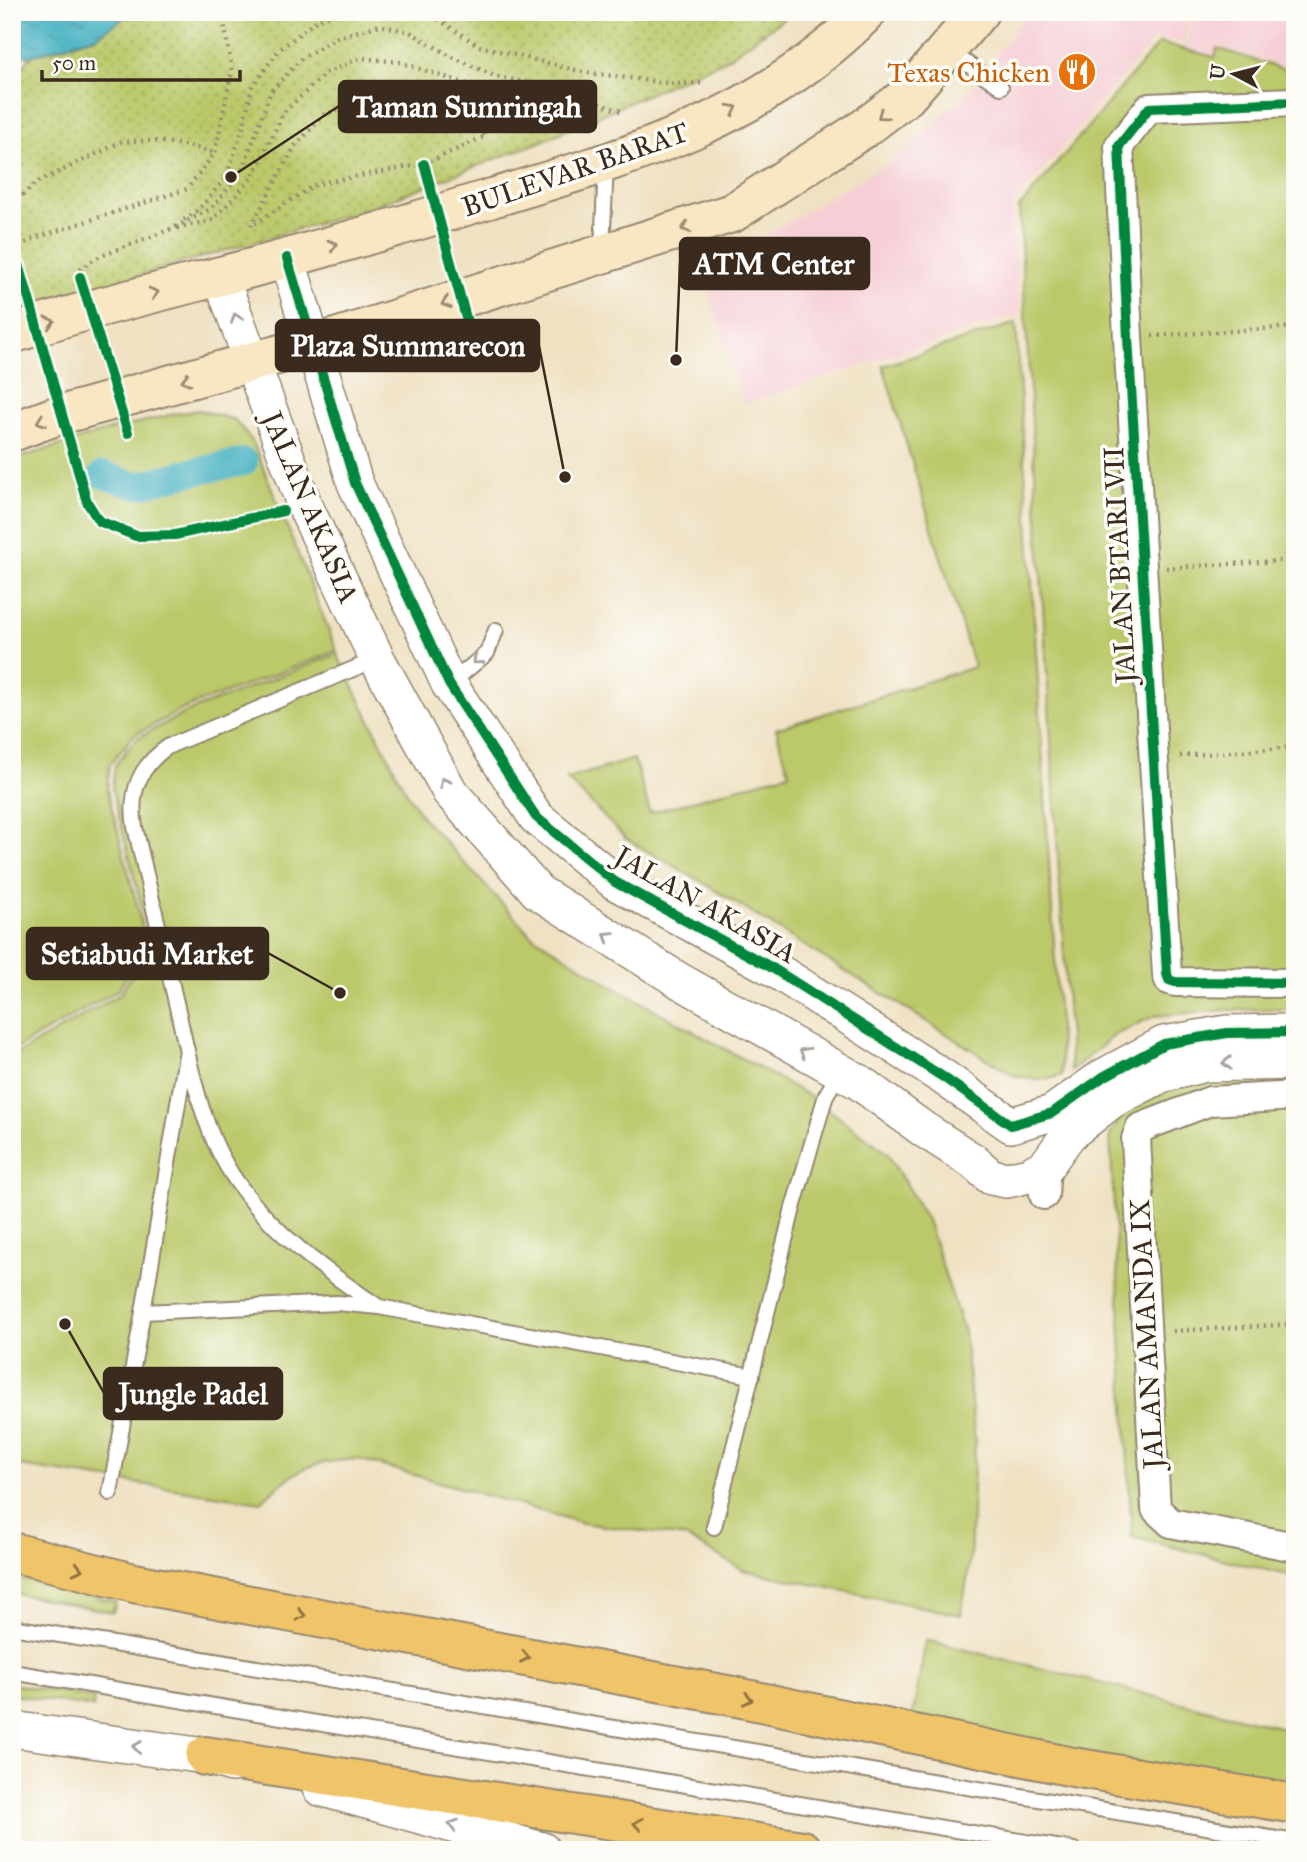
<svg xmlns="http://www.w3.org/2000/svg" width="1307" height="1862" viewBox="0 0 1307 1862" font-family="'IM FELL Great Primer',serif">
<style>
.built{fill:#f6cfd6}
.green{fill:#bbc96b;stroke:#7b7a44;stroke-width:2}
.park{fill:url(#park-dots);stroke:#7b7a44;stroke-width:2}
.water{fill:url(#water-ripples);stroke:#406e70;stroke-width:2}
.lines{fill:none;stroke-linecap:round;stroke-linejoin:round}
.canal{stroke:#45b1c2;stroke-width:28}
.service-casing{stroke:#958670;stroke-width:18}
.minor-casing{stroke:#958670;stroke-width:32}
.tertiary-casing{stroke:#958670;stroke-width:38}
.secondary-casing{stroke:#958670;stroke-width:42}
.motorway-casing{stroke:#958670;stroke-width:42}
.path{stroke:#958670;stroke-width:4.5;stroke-dasharray:2 5;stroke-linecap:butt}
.service{stroke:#fff;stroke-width:14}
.minor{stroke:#fff;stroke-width:28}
.tertiary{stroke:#fff;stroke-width:35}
.secondary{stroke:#f9e7c3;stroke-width:38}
.motorway{stroke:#f0c469;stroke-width:38}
.cycleway-casing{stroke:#fdfcf7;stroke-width:15}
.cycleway{stroke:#00873e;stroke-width:10}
.oneway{stroke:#9a8870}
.oneway2{stroke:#a79f9a}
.oneway3{stroke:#8c6f40}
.labels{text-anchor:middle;stroke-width:7;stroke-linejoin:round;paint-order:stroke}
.food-label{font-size:28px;fill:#c56008;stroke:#fdfcf7;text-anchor:end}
.street-label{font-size:28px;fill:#3b2a1e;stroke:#fdfcf7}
.leader{fill:none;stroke:#3b2a1e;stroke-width:2.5}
.callout-dot{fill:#3b2a1e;stroke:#fdfcf7;stroke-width:2.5}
.callout{fill:#3b2a1e;stroke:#3b2a1e;stroke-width:2.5}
.callout-label{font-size:30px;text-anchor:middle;font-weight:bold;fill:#fff}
</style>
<defs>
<pattern id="park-dots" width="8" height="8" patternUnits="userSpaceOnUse" patternTransform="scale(1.75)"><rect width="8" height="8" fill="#bbc96b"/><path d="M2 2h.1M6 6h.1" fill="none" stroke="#99a357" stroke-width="1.8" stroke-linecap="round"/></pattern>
<pattern id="water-ripples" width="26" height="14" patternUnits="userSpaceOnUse" patternTransform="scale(1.75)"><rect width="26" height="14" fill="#45b1c2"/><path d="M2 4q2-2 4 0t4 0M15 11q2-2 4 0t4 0" fill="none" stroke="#3b909d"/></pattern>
</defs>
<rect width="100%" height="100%" fill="#fdfcf7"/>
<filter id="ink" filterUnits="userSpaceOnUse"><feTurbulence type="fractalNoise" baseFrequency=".0143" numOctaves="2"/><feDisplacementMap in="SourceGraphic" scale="14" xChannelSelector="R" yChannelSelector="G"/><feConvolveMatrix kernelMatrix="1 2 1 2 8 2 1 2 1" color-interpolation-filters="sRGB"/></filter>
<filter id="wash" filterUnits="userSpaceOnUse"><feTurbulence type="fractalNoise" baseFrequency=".00686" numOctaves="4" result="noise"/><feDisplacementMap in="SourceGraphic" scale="28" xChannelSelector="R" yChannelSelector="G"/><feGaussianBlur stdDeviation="1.57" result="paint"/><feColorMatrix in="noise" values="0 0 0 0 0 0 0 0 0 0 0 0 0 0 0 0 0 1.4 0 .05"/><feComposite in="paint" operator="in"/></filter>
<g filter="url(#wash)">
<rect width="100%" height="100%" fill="#efe1c2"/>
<g class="built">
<path d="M1029,12h164l-11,31 -27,-5 -143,168 8,108 -277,90 -42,-136 59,-29 130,-77 77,-69z"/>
<path d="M1196,12h99v59l-78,-26 -3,10 -30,-8z"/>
</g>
<g class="green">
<path d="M1159,43l56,14 2,-9 78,25v936l-70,1 -71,6 -39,19 -44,36 -52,-863z"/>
<path d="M1016,323l46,752c-18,7 -33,5 -51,-1l-304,-189 -81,-46 -59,-60 67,-20 16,54 139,-40 -13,-44 198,-62 -91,-301z"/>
<path d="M199,410l36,10 18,22 84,209 -152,57 -51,27 -24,29 -3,26 40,154 -29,46 -106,61v-591l98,-30 64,-16z"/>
<path d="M337,654l66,132 19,31 108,117 84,53 199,111 74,55 40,67 37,112 11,109 -5,120 -9,54 -218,-45 -58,-33 -102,-14 -225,-64c-52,4 -59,8 -97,43l-249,-37v-408l108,-63 31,-50 -39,-155 3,-24 22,-27 50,-26z"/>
<path d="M1295,1077v500l-163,-40 -22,-402 15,-25 55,-24 52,-8z"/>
<path d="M12,1577l104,25 -3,10 -101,-19z"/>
<path d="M926,1640l369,91v63l-383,-75z"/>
<path d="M12,1684l82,14 -1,9 -81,-12z"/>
</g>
<path class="park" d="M133,12h660l-68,48 -183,81 -184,71 -346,100v-232l19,-24 66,-20z"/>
<path class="water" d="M12,12h121l-36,24 -66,20h-19z"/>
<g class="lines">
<path class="canal" d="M103,475l28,9 10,1 45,-12 58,-11"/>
</g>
</g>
<g filter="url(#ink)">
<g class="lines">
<g class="service-casing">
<g id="service">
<path d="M949,51l52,36"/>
<path d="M602,250l4,-85"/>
<path d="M451,683l36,-30 9,-23"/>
<path d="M187,1050l-44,262 194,-9 42,4c-52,-35 -106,-73 -142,-125 -36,-51 -46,-115 -60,-175 -14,-60 -28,-120 -42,-180 -6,-35 4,-61 34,-81l208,-87"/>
<path d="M379,1307l373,69"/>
<path d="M110,1493l33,-181"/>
<path d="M714,1527l79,-319 33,-113 14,-23"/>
<path d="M12,1627l1283,215"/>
<path d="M12,1672l1062,178"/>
</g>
</g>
<g class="minor-casing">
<g id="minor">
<path d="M1295,102l-146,6 -30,38 9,192 39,636 2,6 6,2 120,1"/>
<path d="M1295,1096l-85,5 -70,27 -4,11 20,370 15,14 124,24"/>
<path d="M1044,1195l2,-29"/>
</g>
</g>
<g class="tertiary-casing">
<g id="tertiary">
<path d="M287,258l68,225 94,201 87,133 79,65 159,87 169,108 68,48 41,-12 51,-36 61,-33 63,-11 68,-1"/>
<path d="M220,275l84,229 73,155 73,133 88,100 142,89 179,101 64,47 50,32 18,16 16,3 22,-5 17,-9 23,-32 42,-33 50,-26 44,-11 90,-2"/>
<path d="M12,1729l193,27 27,8"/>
<path d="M320,1788l222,62"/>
</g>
</g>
<g class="secondary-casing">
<g id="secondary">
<path d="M12,334c91,-31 184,-50 276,-76 68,-19 136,-39 204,-60 140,-42 269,-78 375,-186"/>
<path d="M12,432l41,-15 260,-72 419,-132 134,-86 41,-31 72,-84"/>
</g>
</g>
<g class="motorway-casing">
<g id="motorway">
<path d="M12,1552l122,31 598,113 341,71 222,37"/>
<path d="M205,1756l597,94"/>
</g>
</g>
<g class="path">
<path d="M411,12l27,7 41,27 104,26 92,12 30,-1"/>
<path d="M380,97l69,13 37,26 -62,28 -108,20 -65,42 44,-80 30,-32z"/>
<path d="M12,205l24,-22 85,-41c31,-4 64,2 94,11"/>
<path d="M13,205l2,43"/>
<path d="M184,220l15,-11 27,-31 17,-50 9,-41 27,-37 38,-30 21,-8"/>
<path d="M177,228l36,-8 39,-42 32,-66 42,-39 34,-15 39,4 108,35"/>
<path d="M169,230l42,-21 31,-38 29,-80 31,-33 36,-21 42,-12 30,7 40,24 47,21 40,7 87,28"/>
<path d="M19,264l-4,-16 23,-11 149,-48 28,-36 17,-83 -10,-58"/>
<path d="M80,277l1,-8 15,-11 75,-29"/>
<path d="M1152,336l143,-9"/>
<path d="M1166,568l129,-8"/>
<path d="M1180,756l115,-9"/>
<path d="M1173,1331l122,-7"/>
</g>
<use href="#service" class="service"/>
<use href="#minor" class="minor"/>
<use href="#tertiary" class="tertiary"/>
<use href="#secondary" class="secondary"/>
<use href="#motorway" class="motorway"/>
<g class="cycleway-casing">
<g id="cycleway">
<path d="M1295,102l-146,6 -30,38 9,192 39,636 2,6 6,2 120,1"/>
<path d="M424,164l45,165"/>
<path d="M287,258l68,225 94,201 87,133 79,65 159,87 169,108 68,48 41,-12 51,-36 61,-33 63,-11 68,-1"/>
<path d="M19,264l68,238 12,19 37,15 39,-1 108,-24"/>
<path d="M80,277l48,156"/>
</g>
</g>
<use href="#cycleway" class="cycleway"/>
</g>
<defs><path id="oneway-chevron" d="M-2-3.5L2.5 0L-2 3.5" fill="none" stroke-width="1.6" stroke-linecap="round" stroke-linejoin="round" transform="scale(1.75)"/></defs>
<g class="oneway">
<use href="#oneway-chevron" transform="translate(733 109) rotate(-28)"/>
<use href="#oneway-chevron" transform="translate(882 115) rotate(143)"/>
<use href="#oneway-chevron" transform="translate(686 228) rotate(162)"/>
<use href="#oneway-chevron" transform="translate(333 245) rotate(-16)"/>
<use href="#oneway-chevron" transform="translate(154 293) rotate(-15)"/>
<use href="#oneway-chevron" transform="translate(446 303) rotate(162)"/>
<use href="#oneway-chevron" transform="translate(50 322) rotate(-16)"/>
<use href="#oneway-chevron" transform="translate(186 380) rotate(164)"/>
<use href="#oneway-chevron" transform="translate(41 421) rotate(160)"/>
</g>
<g class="oneway2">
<use href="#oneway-chevron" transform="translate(236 318) rotate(-110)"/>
<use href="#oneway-chevron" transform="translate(477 660) rotate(140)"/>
<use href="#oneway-chevron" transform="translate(444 782) rotate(-119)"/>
<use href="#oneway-chevron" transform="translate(608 936) rotate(-148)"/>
<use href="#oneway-chevron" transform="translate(804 1052) rotate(-150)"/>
<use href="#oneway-chevron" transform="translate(1227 1063) rotate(179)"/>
<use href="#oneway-chevron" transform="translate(137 1747) rotate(-172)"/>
<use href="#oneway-chevron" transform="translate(453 1825) rotate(-165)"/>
</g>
<g class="oneway3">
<use href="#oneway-chevron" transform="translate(78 1569) rotate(14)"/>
<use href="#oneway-chevron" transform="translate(301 1615) rotate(11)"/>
<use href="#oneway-chevron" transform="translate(525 1657) rotate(11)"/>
<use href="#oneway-chevron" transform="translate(748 1699) rotate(12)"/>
<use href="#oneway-chevron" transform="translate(638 1824) rotate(-171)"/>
</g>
</g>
<defs>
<g id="restaurant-disc" transform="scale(2.0125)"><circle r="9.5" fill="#e8710a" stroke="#fdfcf7"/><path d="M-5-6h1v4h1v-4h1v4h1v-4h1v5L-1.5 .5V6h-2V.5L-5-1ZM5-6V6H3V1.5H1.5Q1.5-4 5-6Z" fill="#fff"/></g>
</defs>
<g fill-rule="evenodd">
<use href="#restaurant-disc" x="1077" y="72"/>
</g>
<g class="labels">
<g class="food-label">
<text x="1050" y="82">Texas Chicken</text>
</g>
<g class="street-label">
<text transform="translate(575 169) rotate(-19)" y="10">BULEVAR BARAT</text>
<text transform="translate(311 507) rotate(67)" y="10">JALAN AKASIA</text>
<text transform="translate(1119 565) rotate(-93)" y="10">JALAN BTARI VII</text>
<text transform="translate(706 904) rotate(30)" y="10">JALAN AKASIA</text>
<text transform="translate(1146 1334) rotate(-93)" y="10">JALAN AMANDA IX</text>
</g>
</g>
<path class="leader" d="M231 177L339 106M676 360L680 263M565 477L539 346M340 993L268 953M65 1324L104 1393"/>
<g class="callout-dot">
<circle cx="231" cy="177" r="7"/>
<circle cx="676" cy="360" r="7"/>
<circle cx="565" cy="477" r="7"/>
<circle cx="340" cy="993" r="7"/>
<circle cx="65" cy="1324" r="7"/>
</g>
<g class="callout">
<rect x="339" y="81" width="257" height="51" rx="7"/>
<rect x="680" y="238" width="189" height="51" rx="7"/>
<rect x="276" y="320" width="263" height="51" rx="7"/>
<rect x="27" y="928" width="241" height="51" rx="7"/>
<rect x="104" y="1368" width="178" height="51" rx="7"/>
</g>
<g class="callout-label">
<text x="467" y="117">Taman Sumringah</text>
<text x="774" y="274">ATM Center</text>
<text x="408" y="356">Plaza Summarecon</text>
<text x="147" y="964">Setiabudi Market</text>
<text x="193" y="1404">Jungle Padel</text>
</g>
<rect width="1307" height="1862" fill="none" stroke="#fdfcf7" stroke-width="42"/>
<g transform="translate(1234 74) rotate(277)" stroke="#fdfcf7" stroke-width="5" paint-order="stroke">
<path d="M0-5L12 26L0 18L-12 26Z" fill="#3b2a1e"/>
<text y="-10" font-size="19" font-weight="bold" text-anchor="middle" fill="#3b2a1e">U</text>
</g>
<path d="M42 70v10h198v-10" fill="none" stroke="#3b2a1e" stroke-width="3.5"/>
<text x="52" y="70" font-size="21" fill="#3b2a1e" stroke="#fdfcf7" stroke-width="5" paint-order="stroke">50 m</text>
</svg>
